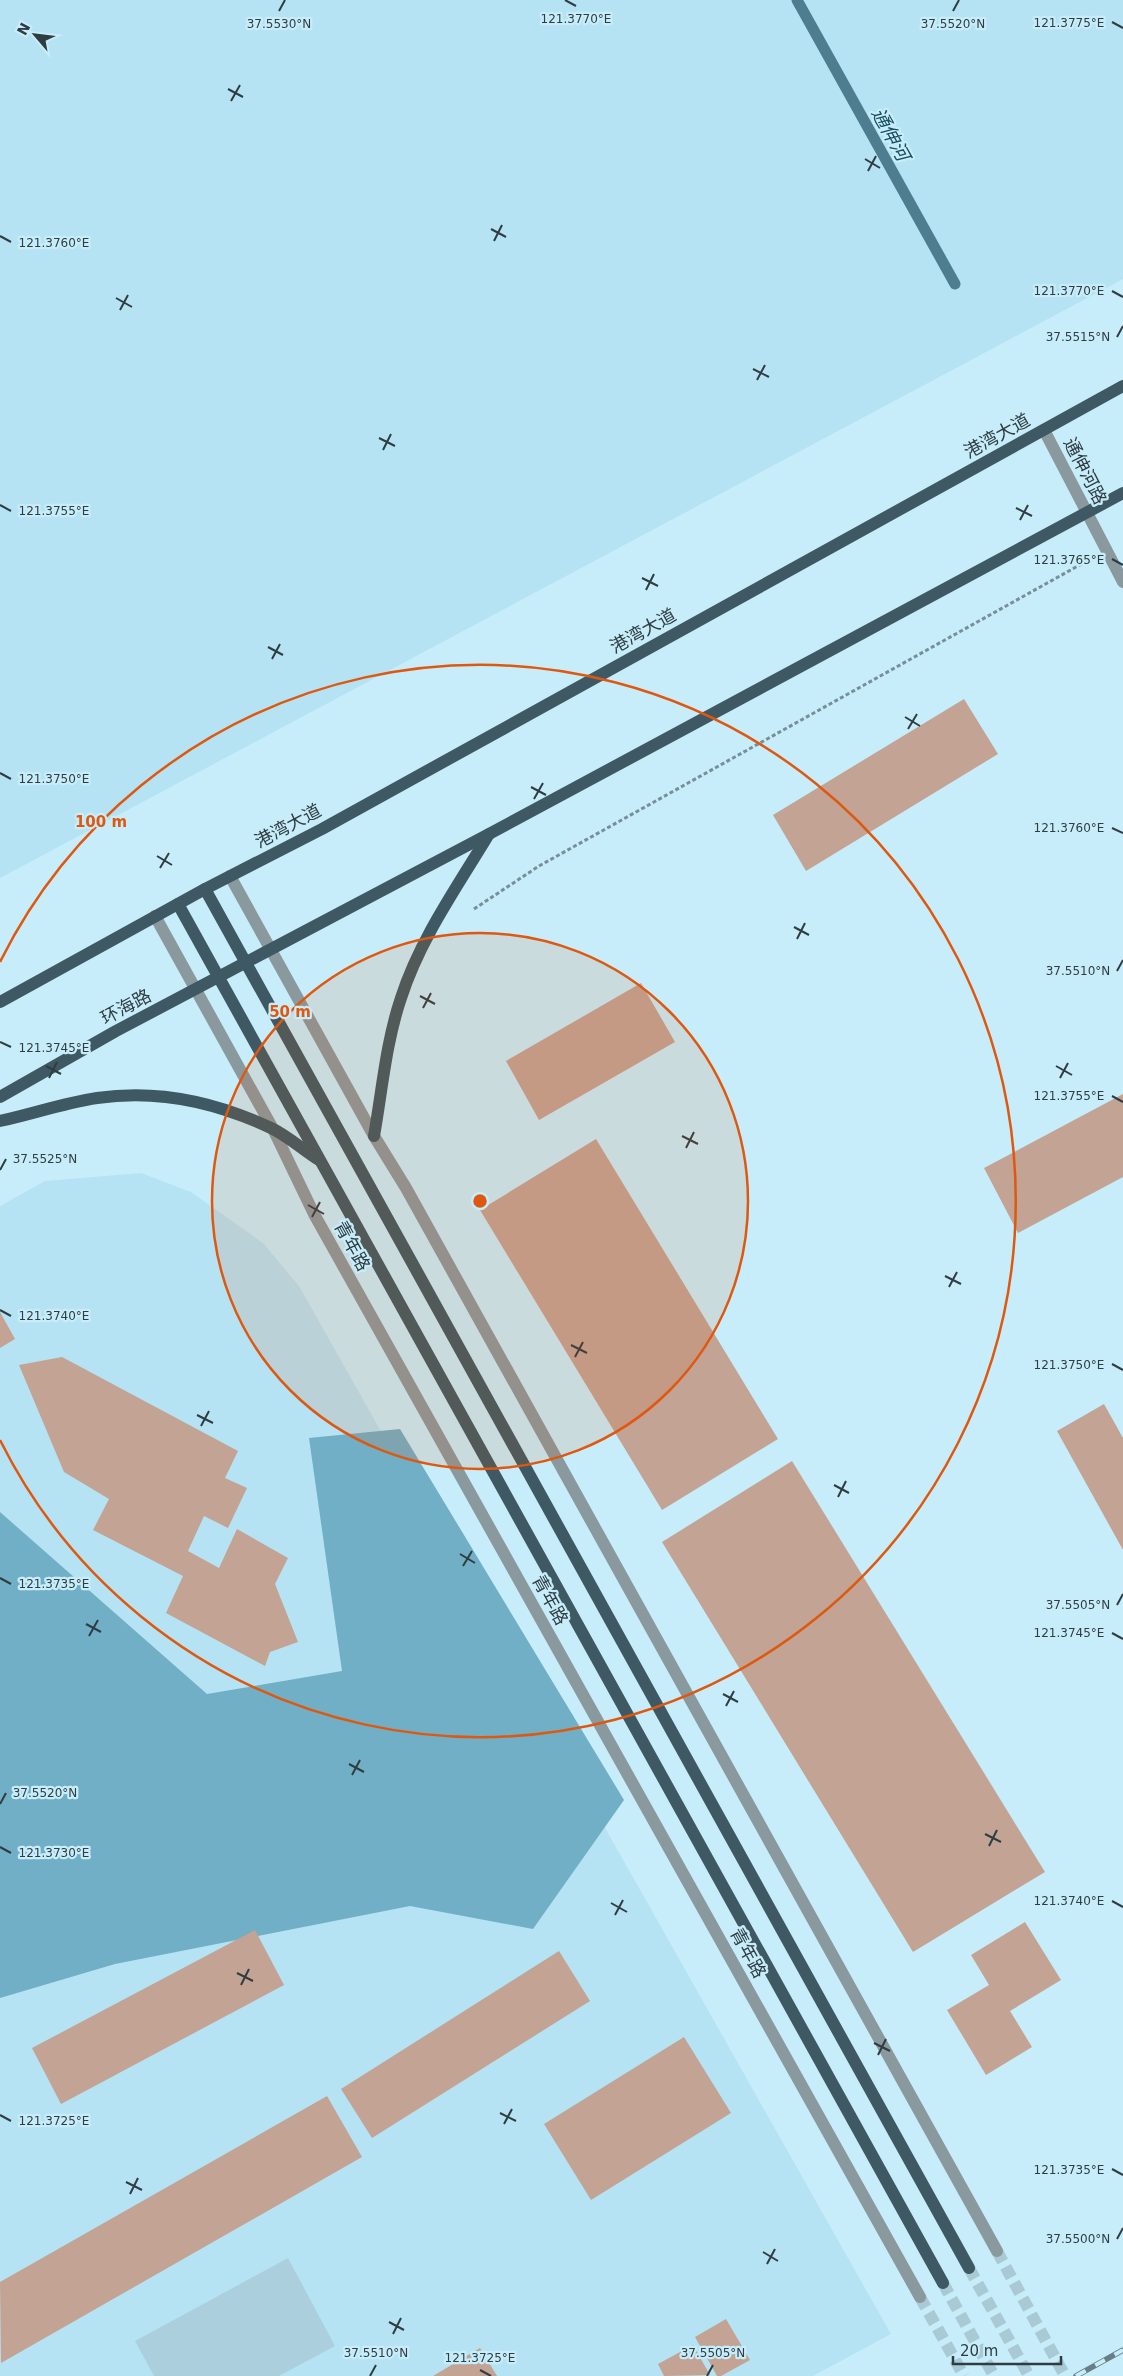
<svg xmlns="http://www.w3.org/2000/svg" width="1123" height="2376" viewBox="0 0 1123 2376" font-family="'DejaVu Sans','Noto Sans SC',sans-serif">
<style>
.built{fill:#b5e3f3}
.green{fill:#abcfdd}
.forest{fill:#70afc5}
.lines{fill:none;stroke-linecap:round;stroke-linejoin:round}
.stream{stroke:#4d7d8e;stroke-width:11}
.building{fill:#c2a394}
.minor-tunnel{stroke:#a9cad5;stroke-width:12;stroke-dasharray:12 6;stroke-linecap:butt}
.major-tunnel{stroke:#a9cad5;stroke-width:12;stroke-dasharray:12 6;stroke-linecap:butt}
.path{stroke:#768f98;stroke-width:3;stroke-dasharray:4 2.5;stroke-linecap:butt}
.minor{stroke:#8a999e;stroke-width:12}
.major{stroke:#3e5963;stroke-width:12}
.rail-casing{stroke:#687f88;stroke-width:5.5}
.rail{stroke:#c8edfa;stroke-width:4;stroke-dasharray:11;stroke-linecap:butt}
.ticks{fill:none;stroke:#2f3d43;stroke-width:2}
.ring{fill:none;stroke:#df580f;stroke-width:2.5}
.labels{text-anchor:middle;stroke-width:4.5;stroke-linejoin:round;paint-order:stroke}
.street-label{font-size:18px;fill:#2f3d43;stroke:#c8edfa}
.water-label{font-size:19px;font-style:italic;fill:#194e5f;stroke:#c8edfa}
.ticks-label{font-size:12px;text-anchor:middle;fill:#2f3d43;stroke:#c8edfa;stroke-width:4.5;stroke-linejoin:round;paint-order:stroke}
.centre{fill:#df580f;stroke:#c8edfa;stroke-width:2.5}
.ring-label{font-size:15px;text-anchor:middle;font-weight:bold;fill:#df580f;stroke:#c8edfa;stroke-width:4.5;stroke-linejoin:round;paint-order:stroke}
</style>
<rect width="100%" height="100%" fill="#c8edfa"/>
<g class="built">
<path d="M0,0h1123v279l-1123,599z"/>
<path d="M141,1173l50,19 72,51 36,43 592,1048 -78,42h-813v-1170l45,-25z"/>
</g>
<path class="green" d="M288,2258l47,88 -56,30h-125l-19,-35z"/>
<path class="forest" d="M400,1429l224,371 -91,129 -123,-23 -295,58 -115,34v-486l207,182 135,-23 -33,-233z"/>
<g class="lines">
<path class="stream" d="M797,0l158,284"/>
</g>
<g class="building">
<path d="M964,699l34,55 -192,117 -33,-56z"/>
<path d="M641,983l34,59 -136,78 -33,-59z"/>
<path d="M1123,1094v83l-105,56 -34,-65z"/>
<path d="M596,1139l182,300 -116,71 -182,-300z"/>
<path d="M0,1312l15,27 -15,9z"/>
<path d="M62,1357l176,94 -13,27 22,10 -19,40 -24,-12 -16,35 31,17 18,-39 51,29 -13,26 23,58 -28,10 -5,14 -99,-53 17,-37 -90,-46 16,-31 -45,-27 -45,-107z"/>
<path d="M1104,1404l19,34v112l-66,-119z"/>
<path d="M792,1461l253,411 -132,80 -251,-410z"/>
<path d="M1025,1922l36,58 -51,31 22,36 -46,28 -39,-65 42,-25 -18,-30z"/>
<path d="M255,1930l29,55 -223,119 -29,-56z"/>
<path d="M559,1951l31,50 -218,137 -31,-49z"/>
<path d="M684,2037l47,76 -140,87 -47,-76z"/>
<path d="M327,2096l35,61 -361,206 -1,-81z"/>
<path d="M726,2319l24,41 -29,16h-4l-22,-39z"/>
<path d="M693,2345l17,30 -46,1 -6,-12z"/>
<path d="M480,2348l17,28h-64z"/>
</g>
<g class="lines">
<g class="minor-tunnel">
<path d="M997,2251l68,125"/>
<path d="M920,2297l44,79"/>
</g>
<g class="major-tunnel">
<path d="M969,2268l60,108"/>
<path d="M943,2283l51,93"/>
</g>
<path class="path" d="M474,909l65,-43 546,-304"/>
<g class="minor">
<path d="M1044,430l79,152"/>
<path d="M230,876l144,260 32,52 591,1063"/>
<path d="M155,916l118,213 41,85 606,1083"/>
</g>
<g class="major">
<path d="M205,889l764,1379"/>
<path d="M178,904l765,1379"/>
<path d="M0,1002l205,-113 117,-60 801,-443"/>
<path d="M0,1097l116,-66 373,-197 634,-341"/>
<path d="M0,1121c32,-7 64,-18 97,-23 60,-9 119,4 174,30 17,8 32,22 48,32"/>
<path d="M374,1136c8,-45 12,-94 27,-138 19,-59 56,-111 88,-164"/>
</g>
<g class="rail-casing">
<path id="rail" d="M1076,2376l47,-26"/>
</g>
<use href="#rail" class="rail"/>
</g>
<path class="ticks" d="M565,0l11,6M279,11l6,-11M953,11l6,-11M1112,22l11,6M228,89l15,8M231,101l9,-16M865,159l15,9M868,171l8,-15M491,229l15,8M0,236l11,6M494,241l8,-16M1112,291l11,6M116,298l16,9M120,310l8,-15M1117,337l6,-11M753,369l16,8M757,380l8,-15M379,438l16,8M383,450l8,-16M0,505l11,6M1016,508l16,8M1020,520l8,-15M1112,559l11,6M642,578l16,8M646,590l8,-16M268,647l15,8M272,659l8,-15M905,717l15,9M908,729l9,-15M0,773l11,6M531,787l15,8M534,799l9,-16M1112,828l11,5M157,856l15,9M160,868l9,-15M794,927l15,8M797,939l8,-16M1117,971l6,-11M420,996l15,8M423,1008l8,-15M0,1042l11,5M46,1066l15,8M1056,1066l16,9M49,1078l8,-16M1060,1078l8,-15M1112,1096l11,6M682,1136l16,8M686,1148l8,-16M0,1170l6,-11M308,1205l16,9M312,1217l8,-15M945,1276l16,8M949,1287l8,-15M0,1310l11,6M571,1345l16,8M575,1357l8,-15M1112,1364l11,6M197,1415l16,8M201,1426l8,-15M834,1485l15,8M838,1497l8,-16M460,1554l15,9M463,1566l9,-15M0,1578l11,6M1117,1605l6,-11M86,1624l15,8M1112,1633l11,6M89,1636l9,-16M723,1694l15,8M726,1706l8,-15M349,1764l15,8M352,1775l8,-15M0,1804l6,-11M985,1834l16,8M989,1846l8,-16M0,1847l11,6M1112,1901l11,6M611,1903l16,9M615,1915l8,-15M237,1973l16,8M241,1985l8,-16M874,2043l16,8M878,2055l8,-16M500,2113l16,8M0,2115l11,6M504,2124l8,-15M1112,2169l11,6M126,2182l16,8M130,2194l8,-16M1117,2239l6,-11M763,2252l15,9M767,2264l8,-15M389,2322l15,8M393,2334l8,-16M480,2370l11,6M370,2376l6,-11M707,2376l6,-11"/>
<circle cx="480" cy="1201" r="268" fill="#df580f" fill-opacity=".12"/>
<g class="ring">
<circle cx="480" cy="1201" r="268"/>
<path d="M0 962A536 536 0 1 1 0 1440"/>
</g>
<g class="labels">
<g class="street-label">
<text transform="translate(997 436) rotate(-29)" y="6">港湾大道</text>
<text transform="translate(1085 471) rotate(63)" y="6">通伸河路</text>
<text transform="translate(643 631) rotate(-29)" y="6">港湾大道</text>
<text transform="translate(288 826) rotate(-28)" y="6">港湾大道</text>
<text transform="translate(126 1007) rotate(-28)" y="6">环海路</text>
<text transform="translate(352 1246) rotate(61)" y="6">青年路</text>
<text transform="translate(550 1600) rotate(61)" y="6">青年路</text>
<text transform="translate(748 1953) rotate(61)" y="6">青年路</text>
</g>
<g class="water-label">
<text transform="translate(891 134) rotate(61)" y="7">通伸河</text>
</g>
</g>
<g class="ticks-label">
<text x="576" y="23">121.3770°E</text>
<text x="1069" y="27">121.3775°E</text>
<text x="279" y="28">37.5530°N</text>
<text x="953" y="28">37.5520°N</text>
<text x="54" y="247">121.3760°E</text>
<text x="1069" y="295">121.3770°E</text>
<text x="1078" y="341">37.5515°N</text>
<text x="54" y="515">121.3755°E</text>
<text x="1069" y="564">121.3765°E</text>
<text x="54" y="783">121.3750°E</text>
<text x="1069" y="832">121.3760°E</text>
<text x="1078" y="975">37.5510°N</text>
<text x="54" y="1052">121.3745°E</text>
<text x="1069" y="1100">121.3755°E</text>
<text x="45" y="1163">37.5525°N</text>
<text x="54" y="1320">121.3740°E</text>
<text x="1069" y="1369">121.3750°E</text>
<text x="54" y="1588">121.3735°E</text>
<text x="1078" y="1609">37.5505°N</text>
<text x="1069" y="1637">121.3745°E</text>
<text x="45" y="1797">37.5520°N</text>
<text x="54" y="1857">121.3730°E</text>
<text x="1069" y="1905">121.3740°E</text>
<text x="54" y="2125">121.3725°E</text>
<text x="1069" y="2174">121.3735°E</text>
<text x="1078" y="2243">37.5500°N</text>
<text x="376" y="2357">37.5510°N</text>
<text x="713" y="2357">37.5505°N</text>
<text x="480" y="2362">121.3725°E</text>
</g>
<circle cx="480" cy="1201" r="8" class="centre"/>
<g class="ring-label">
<text x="101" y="827">100 m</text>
<text x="290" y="1017">50 m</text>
</g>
<g transform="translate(35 35) rotate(298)" stroke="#c8edfa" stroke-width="4" paint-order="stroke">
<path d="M0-4L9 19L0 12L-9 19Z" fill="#2f3d43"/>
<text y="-8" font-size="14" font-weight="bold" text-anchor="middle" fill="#2f3d43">N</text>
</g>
<path d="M953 2356v8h108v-8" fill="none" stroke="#2f3d43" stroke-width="2.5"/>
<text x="960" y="2356" font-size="15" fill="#2f3d43" stroke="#c8edfa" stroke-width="4" paint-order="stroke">20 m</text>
</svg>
